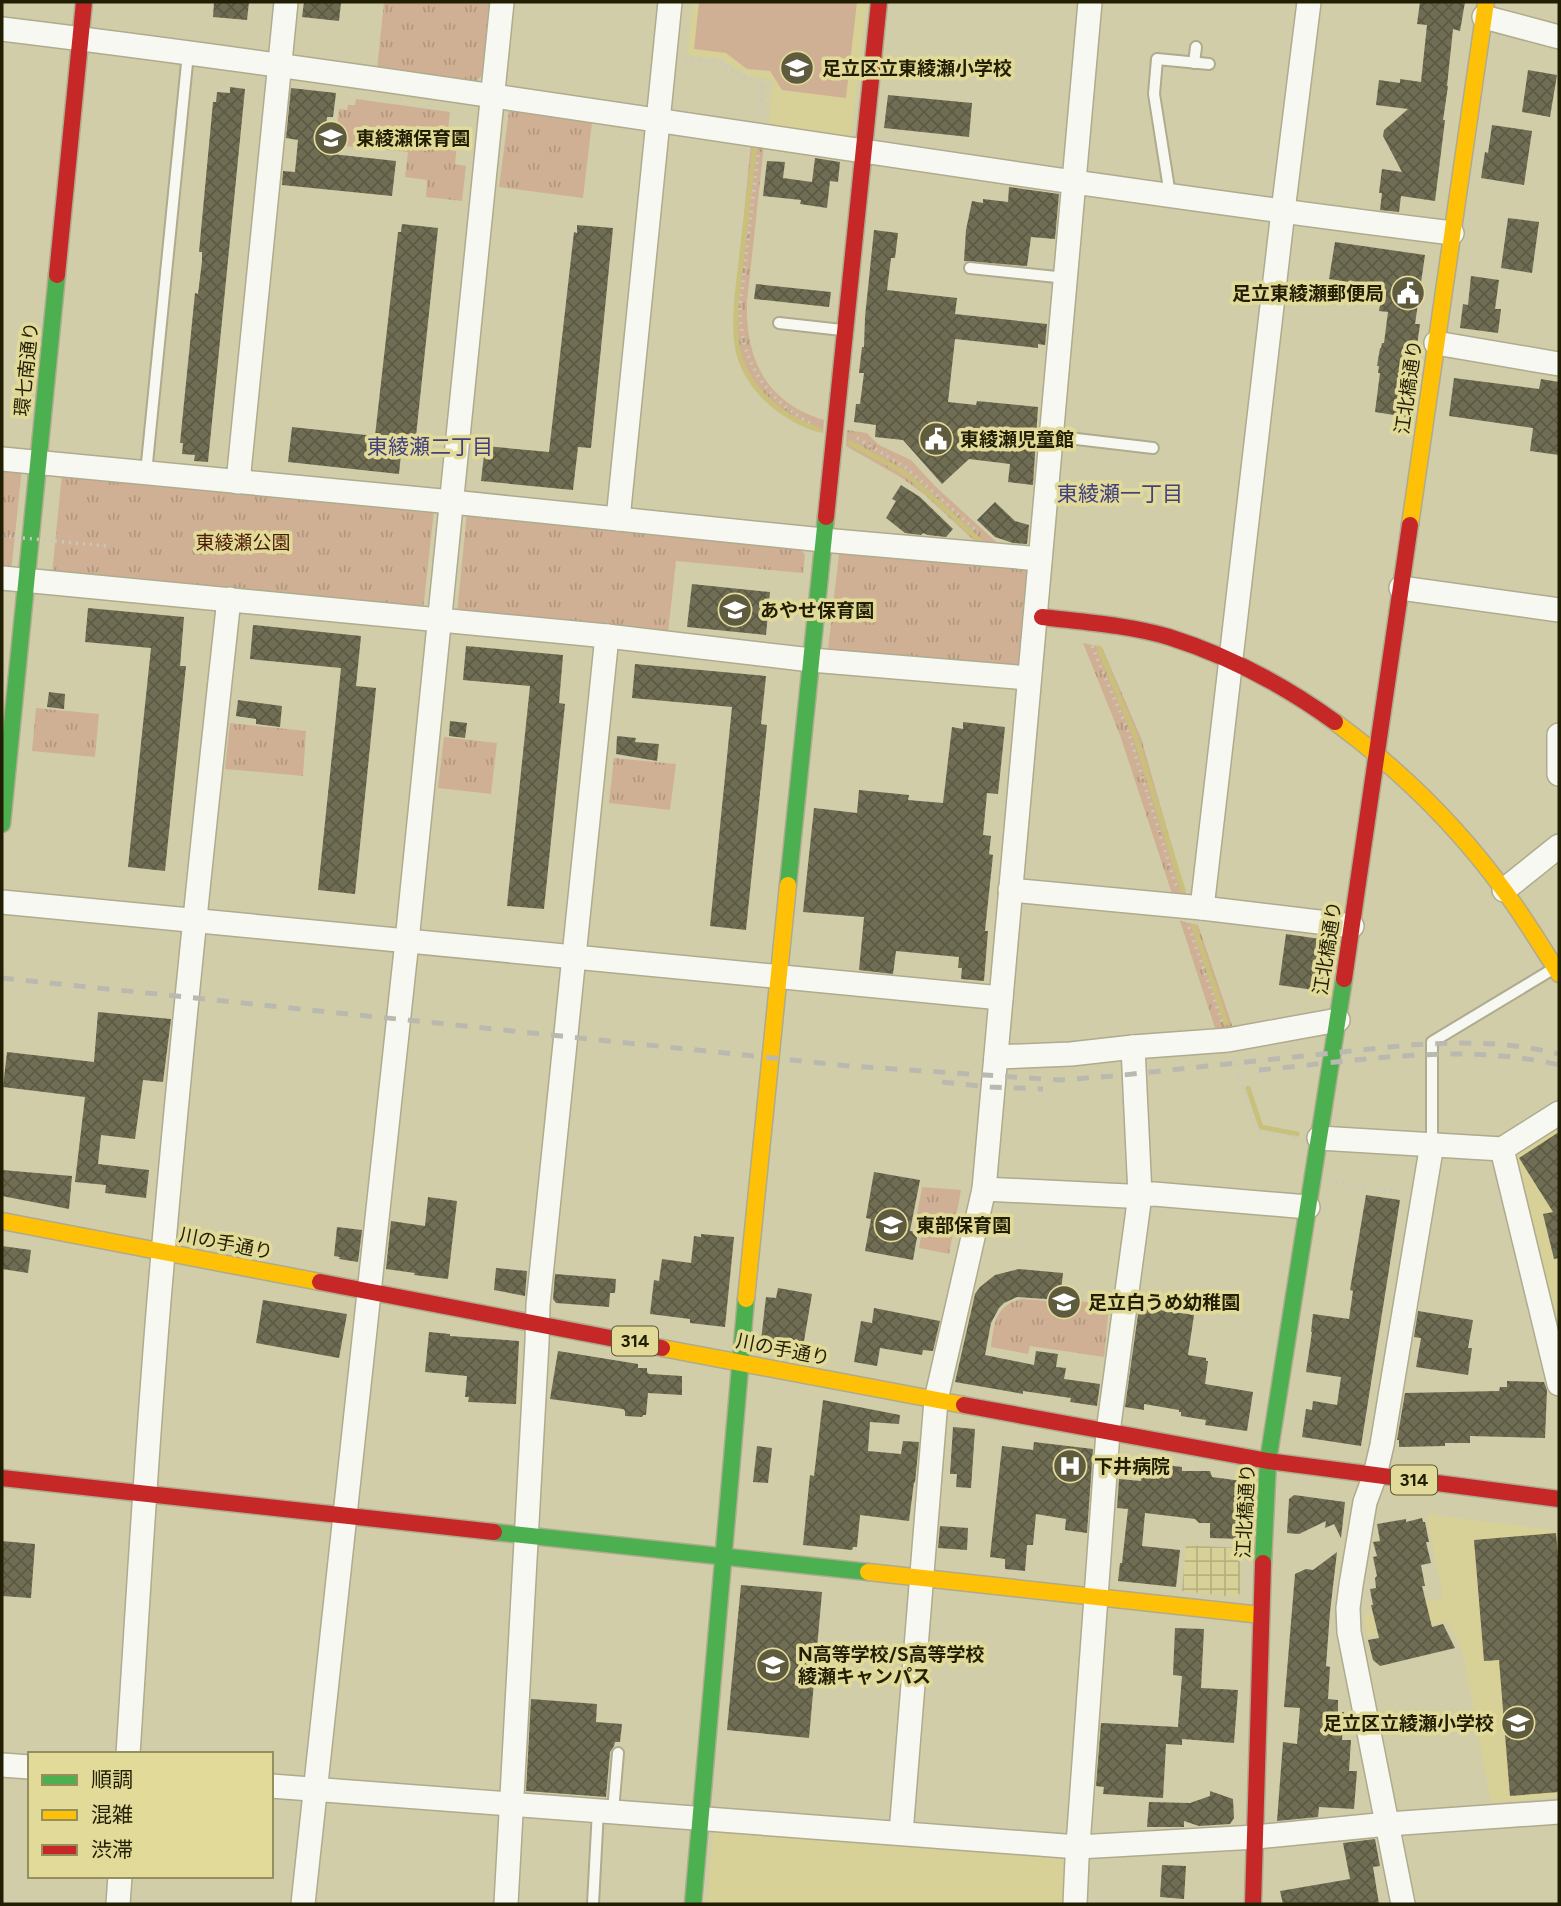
<svg xmlns="http://www.w3.org/2000/svg" width="1561" height="1906" viewBox="0 0 1561 1906" font-family="Figtree,'Noto Sans JP',sans-serif">
<style>
.built{fill:#d7d097}
.industrial{fill:url(#industrial-grid)}
.park{fill:url(#park-tufts)}
.garden{fill:#d0b094}
.lines{fill:none;stroke-linecap:round;stroke-linejoin:round}
.stream{stroke:#c9c07c;stroke-width:5}
.building{fill:url(#building-cross-hatch)}
.lane-casing{stroke:#aeab8e;stroke-width:14}
.street-casing{stroke:#aeab8e;stroke-width:26}
.fast-casing{stroke:#aeab8e;stroke-width:19}
.slow-casing{stroke:#aeab8e;stroke-width:19}
.jam-casing{stroke:#aeab8e;stroke-width:19}
.path{stroke:#c9c8bd;stroke-width:3.5;stroke-dasharray:2 5;stroke-linecap:butt}
.lane{stroke:#f8f8f2;stroke-width:10}
.street{stroke:#f8f8f2;stroke-width:23}
.fast{stroke:#4caf50;stroke-width:16}
.slow{stroke:#ffc107;stroke-width:16}
.jam{stroke:#c62828;stroke-width:16}
.rail{stroke:#bab9b0;stroke-width:5;stroke-dasharray:12 12;stroke-linecap:butt}
.path-bridge{stroke:#c9c8bd;stroke-width:3.5;stroke-dasharray:2 5;stroke-linecap:butt}
.labels{text-anchor:middle;stroke-width:7;stroke-linejoin:round;paint-order:stroke}
.shield{fill:#e2da98;stroke:#5c5630;stroke-width:2}
.shield-label{font-size:18px;font-weight:bold;fill:#221e04}
.poi-label{font-size:19px;font-weight:bold;fill:#221e04;stroke:#e2da98;text-anchor:start}
.street-label{font-size:19px;fill:#221e04;stroke:#e2da98}
.park-label{font-size:19px;fill:#4c1b06;stroke:#e2da98}
.neighbourhood-label{font-size:21px;fill:#42417e;stroke:#e2da98}
</style>
<defs>
<pattern id="industrial-grid" width="8" height="8" patternUnits="userSpaceOnUse" patternTransform="scale(1.75)"><rect width="8" height="8" fill="#d7d097"/><path d="M0 4h8M4 0v8" fill="none" stroke="#b8b280"/></pattern>
<pattern id="park-tufts" width="24" height="20" patternUnits="userSpaceOnUse" patternTransform="scale(1.75)"><rect width="24" height="20" fill="#d0b094"/><path d="M3 7l-1-3M5 7V3M7 7l1-3M15 17l-1-3M17 17v-4M19 17l1-3" fill="none" stroke="#b2977e"/></pattern>
<pattern id="building-cross-hatch" width="8" height="8" patternUnits="userSpaceOnUse" patternTransform="scale(1.75)"><rect width="8" height="8" fill="#706d55"/><path d="M0 0l8 8M0 8l8-8" fill="none" stroke="#5c5944"/></pattern>
</defs>
<rect width="100%" height="100%" fill="#d1cda9"/>
<g class="built">
<path d="M693,2h174l-16,137 -83,-10 5,-49 -24,-4 -28,-17 -34,-4z"/>
<path d="M1559,1128v205l-44,-177z"/>
<path d="M1426,1514l133,17v266l-68,6 -29,-154 -14,-27 -81,15 -3,-21 79,-18z"/>
<path d="M721,1827l340,27 6,6 -2,44h-359l7,-69z"/>
</g>
<path class="industrial" d="M1186,1545l54,3v45l-4,4 -54,-6z"/>
<g class="park">
<path d="M384,2h106l-8,73 -8,9 -97,-15z"/>
<path d="M356,99l94,13 -2,18 6,1 -1,13h4l-2,20 11,2 -4,35 -36,-4 1,-17 -22,-3 3,-25 -73,-7 4,-36 8,1 1,-5h7z"/>
<path d="M509,111l83,11 -9,76 -84,-11z"/>
<path d="M751,144l13,1 -17,157c-2,58 20,101 77,118l-1,13 -29,-11 -23,-16 -20,-24 -13,-28 -4,-40z"/>
<path d="M847,430l20,3 12,12 32,15 25,27 67,61 -23,-2 -55,-51 -23,-17 -56,-32z"/>
<path d="M2,466l20,2 -11,105 -9,-1z"/>
<path d="M62,473l372,37 -11,101 -371,-37z"/>
<path d="M467,512l333,36 5,7 -2,18 -127,-12 -8,72 -211,-20z"/>
<path d="M845,550l178,14 6,7 -10,94 -5,5 -181,-17 -5,-4 11,-95z"/>
<path d="M1083,643l19,4 39,91 45,157 -14,-1 -52,-159z"/>
<path d="M36,708l63,6 -4,43 -63,-6z"/>
<path d="M230,723l76,8 -3,45 -78,-7z"/>
<path d="M444,737l53,6 -6,51 -53,-6z"/>
<path d="M614,758l62,6 -6,46 -61,-7z"/>
<path d="M1180,921l18,4 35,103 -17,3z"/>
<path d="M922,1187l39,3 -12,64 -30,-6 3,-16 -8,-2z"/>
<path d="M1022,1299l49,4 1,-3 37,5 -5,52 -74,-11 -2,8 -37,-7c3,-23 4,-42 31,-48z"/>
</g>
<path class="garden" d="M699,2h158l-11,96 -64,-8 -12,-19 -23,-2 -21,-16 -32,-4z"/>
<g class="lines">
<g class="stream">
<path d="M755,145c-4,36 -9,72 -13,108 -3,30 -9,61 -5,92 7,42 43,72 82,85"/>
<path d="M850,443l50,27 11,8 68,62"/>
<path d="M1099,648l37,90 47,152"/>
<path d="M1194,926l32,97"/>
<path d="M1248,1088l13,39 36,7"/>
</g>
</g>
<g class="building">
<path d="M214,2h35l-2,18 -34,-3z"/>
<path d="M304,2h37l-2,19 -37,-4z"/>
<path d="M1420,2h45l-5,29 -7,-2 -6,57h1l-5,34h2l-10,81 -34,-5 -2,16 -19,-2 2,-17h-3l3,-24 20,3 -19,-36 1,-6 24,-21 -32,-4 3,-25 21,3v-4l21,3 6,-57 -10,-1z"/>
<path d="M1528,70l29,5 -7,42 -28,-5z"/>
<path d="M230,87l15,2 -37,373 -14,-1 1,-6 -13,-1 1,-11h-3l15,-150 3,1 4,-33v-9h-3l14,-150h3l1,-10 13,1z"/>
<path d="M291,88l45,5 -3,24h-6l-4,36 73,8 -4,35 -110,-11 1,-14 12,1 3,-32 -12,-2z"/>
<path d="M888,95l84,8 -3,34 -85,-9z"/>
<path d="M1492,125l40,6 -8,54 -43,-7 4,-26 3,1z"/>
<path d="M815,158l25,4 -2,20 -8,-1 -3,27 -27,-4 1,-4 -38,-4 4,-35 18,1 -2,16 29,4z"/>
<path d="M1009,187l50,7 -4,45 -24,-2 -4,29 -63,-5 2,-31 6,-29 11,2v-4l25,3z"/>
<path d="M1508,218l31,4 -7,51 -31,-5z"/>
<path d="M402,224l36,4 -22,208 -13,-2 -4,40 -111,-12 4,-35 83,9 23,-204h3z"/>
<path d="M577,225l36,3 -22,220 -13,-1 -5,43 -92,-9 4,-35 64,6 25,-220 3,1z"/>
<path d="M874,230l24,3 -3,25h-4l-4,32 70,8 -2,16 92,10 -2,21 -7,-1v4l-83,-9 -7,63 28,3 1,-4 61,6 -5,78 -25,-3 2,-18 -41,-5 -27,25 -39,-44 -28,-3 1,-12 -22,-3 2,-18h4l4,-31h-5l3,-26h2l1,-30z"/>
<path d="M1335,242l90,13 -10,69h5l-13,93 -32,-5 5,-39h-2l1,-7h-2l3,-18h1l1,-5h2l4,-31 -9,-1 2,-13 -13,-2 1,-11 -40,-6z"/>
<path d="M1471,276l28,4 -4,29h6l-3,24 -38,-5 3,-24 5,1z"/>
<path d="M756,284l75,8 -2,15 -75,-8z"/>
<path d="M1454,378l85,11 2,-10 18,3v73l-29,-4 3,-23 -84,-12z"/>
<path d="M901,485l19,12 33,32 -7,8 -18,-2 -5,-2 -2,2 -16,-2 -19,-15 10,-17 -4,-2z"/>
<path d="M995,502l20,19 14,4 -2,19 -14,-1 -18,-6 -18,-17z"/>
<path d="M692,584l78,8 -4,43 -79,-8z"/>
<path d="M88,608l96,9 -4,49h6l-21,205 -37,-4 23,-219 -66,-6z"/>
<path d="M253,625l108,11 -5,50 20,2 -21,206 -37,-4 23,-222 -91,-9z"/>
<path d="M466,646l97,9 -4,48 6,1 -21,205 -37,-3 23,-220 -67,-6z"/>
<path d="M635,664l131,12 -5,48 6,1 -21,205 -36,-4 22,-219 -100,-9z"/>
<path d="M49,692l16,2 -1,15 -17,-2z"/>
<path d="M238,700l44,6 -2,21 -24,-3v-5l-20,-3z"/>
<path d="M450,721l17,2 -2,15 -16,-2z"/>
<path d="M963,722l42,5 -7,67 -11,-1 -4,42 8,1 -2,18 4,1 -8,76h3l-4,50 -23,-2 1,-11h-4l1,-11 -63,-6 -3,23 -34,-4 5,-53 -61,-5 11,-104 43,5 2,-23 50,5 -1,5 35,3 9,-76 11,2z"/>
<path d="M617,736l19,2 -1,4 24,2 -2,17 -41,-7z"/>
<path d="M1286,934l34,5 7,10 -6,42 -42,-6z"/>
<path d="M98,1012l73,7 -8,63 -20,-2 -8,59 -34,-4 -3,29 51,6 -3,28 -41,-5 1,-8 -31,-3 10,-85 -82,-10 4,-35 87,10z"/>
<path d="M1559,1132v126l-5,1 -11,-45 10,-2 -34,-54z"/>
<path d="M2,1170l70,6 -3,33 -67,-13z"/>
<path d="M874,1172l46,8 -10,51 8,1 -5,28 -48,-9 6,-32 -5,-1z"/>
<path d="M1366,1195l34,5 -39,246 -59,-9 4,-28 6,1 1,-9 24,4 4,-28 -35,-5 6,-40h-1l2,-18 36,5 4,-28 -3,-1z"/>
<path d="M428,1197l29,4 -9,78 -34,-4 1,-2 -29,-4 5,-48 34,5z"/>
<path d="M337,1227l25,3 -4,32 -19,-3 1,-2 -6,-1z"/>
<path d="M701,1234l33,3 -9,90 -35,-4v-4l-40,-5 4,-34 5,1 3,-22 29,4 3,-27 7,1z"/>
<path d="M2,1246l29,4 -3,23 -26,-4z"/>
<path d="M496,1268l31,3 -2,25 -31,-6z"/>
<path d="M1019,1269l44,4 -3,27 -43,-3 -13,6 -5,5 -8,15 -6,32 49,10 2,-14 22,3 -2,13 10,1 -2,11 36,5 -3,22 -27,-4 1,-4 -48,-7v3l-68,-12 20,-88 5,-7 15,-12z"/>
<path d="M555,1274l61,5 -1,14h-5l-1,14 -53,-4 -3,-4z"/>
<path d="M778,1288l34,6 -9,53 -42,-7 5,-43 10,1z"/>
<path d="M263,1300l84,14 -8,44 -83,-15z"/>
<path d="M1139,1307l55,8 -6,40 18,3v3h2l-3,23 48,8 -6,39 -42,-6 1,-5 -25,-4v-4h-2v-2l-35,-6v6l-19,-3z"/>
<path d="M874,1308l66,13 -7,30 -10,-1 -1,5 -42,-7 -3,18 -23,-4 7,-41 11,2z"/>
<path d="M1418,1311l55,9 -5,28h4l-4,27 -52,-8 5,-29 -7,-1z"/>
<path d="M429,1332l21,2v2l69,5 -3,63 -48,-2 1,-5h-4l2,-21 -42,-4z"/>
<path d="M558,1351l80,13v4h9v4l2,2 33,2v19l-34,-2 -2,22h-3l-1,2 -17,-1v-5l-2,-2 -73,-10z"/>
<path d="M1507,1381l37,1 3,8 -2,48 -75,-2v7h-25v3l-46,1v-7h-2l8,-47 94,-2 1,-4h7z"/>
<path d="M823,1400l77,15 -1,9 -29,-2 -2,29 33,3 2,-13 16,1 -4,41 -1,-1 -5,39 -49,-6 -3,32h-4l-1,3 -49,-5 7,-70 4,1z"/>
<path d="M953,1427l22,2 -4,59 -15,-1 1,-13h-7z"/>
<path d="M1034,1442l59,7 -6,84 -22,-3 1,-11 -30,-5 -3,31h-6l-2,26 -20,-2v-10l-15,-2 12,-111 31,4z"/>
<path d="M757,1446l15,2 -4,35 -15,-1z"/>
<path d="M1144,1462l38,5v4h28l2,6 30,4 -4,33h5l-1,25 -32,-1v-15h-11l-4,-4 -50,-6 -3,33 38,4 -4,37 -58,-6 2,-18h2l6,-54 -11,-1 2,-29 22,2z"/>
<path d="M1294,1495l51,7 -4,36 -7,-14 -9,4 1,-7 -27,13 -12,-1 2,-34z"/>
<path d="M1422,1518l1,4h2l4,20h-3l5,21 -10,2 4,21h-3l10,41 11,-3 12,24 -75,18 -7,-6 -5,-20 11,-2 -8,-33h2l-3,-16 6,-1 -1,-10 2,-2 -4,-19 4,-1 -4,-14 7,-1 -3,-17 29,-5v3z"/>
<path d="M940,1526l28,2 -1,22 -29,-2z"/>
<path d="M1556,1533l2,23h1v236l-49,4 -11,-136 -15,1 -10,-121z"/>
<path d="M2,1541l33,3 -4,54 -29,-2z"/>
<path d="M1337,1552l-7,60 -4,54 4,1 -2,32 10,1v12h6l-2,28h9l-2,31h8l-3,38 -35,-2 -1,10 -41,4 6,-79 14,2 3,-36 -16,-1 11,-133 11,-5 7,1z"/>
<path d="M741,1585l81,7 -13,146 -82,-8z"/>
<path d="M1175,1628l29,1 -3,59 37,2 -4,53 -52,-4v6l-16,-1 -3,54 -60,-4 1,-7 -8,-1 5,-63 77,4 4,-51 -9,-1z"/>
<path d="M531,1699l66,5 -1,18 26,2 -2,18h-5l-1,4 -4,6 -4,45 -80,-6z"/>
<path d="M1210,1791l23,8 1,19 -4,6 -31,2 -15,-5v6h-37l2,-25 41,1 20,-7z"/>
<path d="M1375,1839l5,27 -7,1 6,37h-96l-3,-13 70,-12 -7,-36z"/>
<path d="M1162,1865l24,1 -2,33 -24,-2z"/>
</g>
<g class="lines">
<g class="lane-casing">
<g id="lane">
<path d="M1194,63l2,-16"/>
<path d="M1170,195l-16,-101 3,-35 52,5"/>
<path d="M970,268l96,10"/>
<path d="M779,323l63,7"/>
<path d="M1051,436l102,12"/>
<path d="M146,473l42,-420"/>
<path d="M1432,1144v-102l121,-73"/>
<path d="M613,1811l5,-58"/>
<path d="M593,1904l5,-94"/>
</g>
</g>
<g class="street-casing">
<g id="street">
<path d="M1484,17l75,20"/>
<path d="M2,29c484,59 965,144 1450,204"/>
<path d="M1436,343l123,21"/>
<path d="M2,459l450,43 371,38 217,19"/>
<path d="M238,482l48,-480"/>
<path d="M618,519l52,-517"/>
<path d="M2,578l605,58 204,24 218,18"/>
<path d="M1401,588l158,22"/>
<path d="M1559,735v39"/>
<path d="M1010,890l192,18 150,18"/>
<path d="M1504,890l55,-44"/>
<path d="M2,902l999,96"/>
<path d="M1202,908l81,-697 26,-209"/>
<path d="M996,1057l75,-3 62,-7 95,-7 110,-20"/>
<path d="M1319,1138l183,11 57,-36"/>
<path d="M1502,1149l57,235"/>
<path d="M984,1189l143,7 27,-2 154,13"/>
<path d="M128,1754c11,-167 20,-334 35,-500 19,-219 42,-437 66,-655"/>
<path d="M2,1765l28,2"/>
<path d="M271,1786l807,61 178,-10 132,-13 171,-12"/>
<path d="M901,1833l35,-433 48,-211 106,-1187"/>
<path d="M118,1904l2,-28"/>
<path d="M303,1904l104,-963 95,-939"/>
<path d="M506,1904l31,-562 1,-37 69,-669"/>
<path d="M1075,1904l2,-45 31,-427 32,-237 -7,-148"/>
<path d="M1403,1904l-54,-272 -1,-24 3,-23 14,-83 10,-27 7,-30 50,-301"/>
</g>
</g>
<g class="fast-casing">
<g id="fast">
<path d="M2,824l55,-549"/>
<path d="M788,885l38,-368"/>
<path d="M494,1532l374,40"/>
<path d="M1263,1563l5,-102 76,-482"/>
<path d="M693,1904l53,-605"/>
</g>
</g>
<g class="slow-casing">
<g id="slow">
<path d="M1410,525l76,-523"/>
<path d="M1335,722c64,47 124,106 171,171 19,26 36,54 53,81"/>
<path d="M2,1221l318,61"/>
<path d="M746,1299l42,-414"/>
<path d="M662,1348l302,57"/>
<path d="M868,1572l393,43"/>
</g>
</g>
<g class="jam-casing">
<g id="jam">
<path d="M57,275l27,-273"/>
<path d="M826,517l53,-515"/>
<path d="M1042,617c42,5 86,8 127,20 60,19 115,48 166,85"/>
<path d="M1344,979l66,-454"/>
<path d="M320,1282l342,66"/>
<path d="M964,1405l304,56 291,38"/>
<path d="M2,1478l492,54"/>
<path d="M1253,1904l10,-341"/>
</g>
</g>
<g class="path">
<path d="M685,58l35,4 25,16 17,6 -2,32"/>
<path d="M758,155l-18,152c0,53 24,91 70,116"/>
<path d="M857,438l48,29 73,65"/>
<path d="M55,541l52,5"/>
<path d="M1092,646l36,85 48,155"/>
<path d="M1189,927l33,95"/>
<path d="M1234,1059l23,72 39,6"/>
<path d="M1335,1182l68,10"/>
</g>
<use href="#lane" class="lane"/>
<use href="#street" class="street"/>
<use href="#fast" class="fast"/>
<use href="#slow" class="slow"/>
<use href="#jam" class="jam"/>
<g class="rail">
<path d="M2,978l848,88 209,14 55,-4 294,-31c54,-3 98,-4 151,9"/>
<path d="M1259,1070c99,-9 202,-28 300,-5"/>
<path d="M942,1082l48,5 53,2"/>
</g>
<path class="path-bridge" d="M2,536l53,5"/>
</g>
<defs>
<g id="school-disc" transform="scale(1.75)"><circle r="9.5" fill="#5f5b3e" stroke="#e2da98"/><path d="M0-5L7-2L0 1L-7-2ZM-4 1L0 2.5L4 1V4Q0 6-4 4Z" fill="#fff"/></g>
<g id="civic-disc" transform="scale(1.75)"><circle r="9.5" fill="#5f5b3e" stroke="#e2da98"/><path d="M-.6-6.5H3V-4.5H.6V-3L4-1V1h2V6H-6V1h2V-1L-.6-3ZM-1.2 2.5V6h2.4V2.5Z" fill="#fff"/></g>
<g id="hospital-disc" transform="scale(1.75)"><circle r="9.5" fill="#5f5b3e" stroke="#e2da98"/><path d="M-5-5h3v3.5h4V-5h3V5h-3V1.5h-4V5h-3Z" fill="#fff"/></g>
</defs>
<g fill-rule="evenodd">
<use href="#school-disc" x="797" y="68"/>
<use href="#school-disc" x="331" y="138"/>
<use href="#civic-disc" x="1408" y="293"/>
<use href="#civic-disc" x="936" y="439"/>
<use href="#school-disc" x="735" y="610"/>
<use href="#school-disc" x="891" y="1225"/>
<use href="#school-disc" x="1064" y="1302"/>
<use href="#hospital-disc" x="1070" y="1466"/>
<use href="#school-disc" x="773" y="1665"/>
<use href="#school-disc" x="1518" y="1723"/>
</g>
<g class="labels">
<g class="shield">
<rect x="612" y="1326.5" width="46" height="29" rx="5"/>
<rect x="1391" y="1465.5" width="46" height="29" rx="5"/>
</g>
<g class="shield-label">
<text x="635" y="1347">314</text>
<text x="1414" y="1486">314</text>
</g>
<g class="poi-label">
<text x="822" y="75">足立区立東綾瀬小学校</text>
<text x="356" y="145">東綾瀬保育園</text>
<text x="1384" y="300" text-anchor="end">足立東綾瀬郵便局</text>
<text x="960" y="446">東綾瀬児童館</text>
<text x="760" y="617">あやせ保育園</text>
<text x="916" y="1232">東部保育園</text>
<text x="1088" y="1309">足立白うめ幼稚園</text>
<text x="1094" y="1473">下井病院</text>
<text x="798" y="1661">N高等学校/S高等学校<tspan x="798" dy="22">綾瀬キャンパス</tspan></text>
<text x="1494" y="1730" text-anchor="end">足立区立綾瀬小学校</text>
</g>
<g class="street-label">
<text transform="translate(26 369) rotate(-84)" y="7">環七南通り</text>
<text transform="translate(1408 387) rotate(-82)" y="7">江北橋通り</text>
<text transform="translate(1327 948) rotate(-81)" y="7">江北橋通り</text>
<text transform="translate(226 1243) rotate(11)" y="7">川の手通り</text>
<text transform="translate(783 1349) rotate(11)" y="7">川の手通り</text>
<text transform="translate(1245 1511) rotate(-87)" y="7">江北橋通り</text>
</g>
<g class="park-label">
<text x="243" y="549">東綾瀬公園</text>
</g>
<g class="neighbourhood-label">
<text x="430" y="454">東綾瀬二丁目</text>
<text x="1120" y="501">東綾瀬一丁目</text>
</g>
</g>
<rect width="1561" height="1906" fill="none" stroke="#221e04" stroke-width="7"/>
<rect x="28" y="1752" width="245" height="126" fill="#e2da98" stroke="#958f5d" stroke-width="2"/>
<rect x="42" y="1775" width="35" height="10" fill="#4caf50" stroke="#958f5d" stroke-width="2"/>
<text x="91" y="1787" font-size="21" fill="#221e04">順調</text>
<rect x="42" y="1810" width="35" height="10" fill="#ffc107" stroke="#958f5d" stroke-width="2"/>
<text x="91" y="1822" font-size="21" fill="#221e04">混雑</text>
<rect x="42" y="1845" width="35" height="10" fill="#c62828" stroke="#958f5d" stroke-width="2"/>
<text x="91" y="1857" font-size="21" fill="#221e04">渋滞</text>
</svg>
